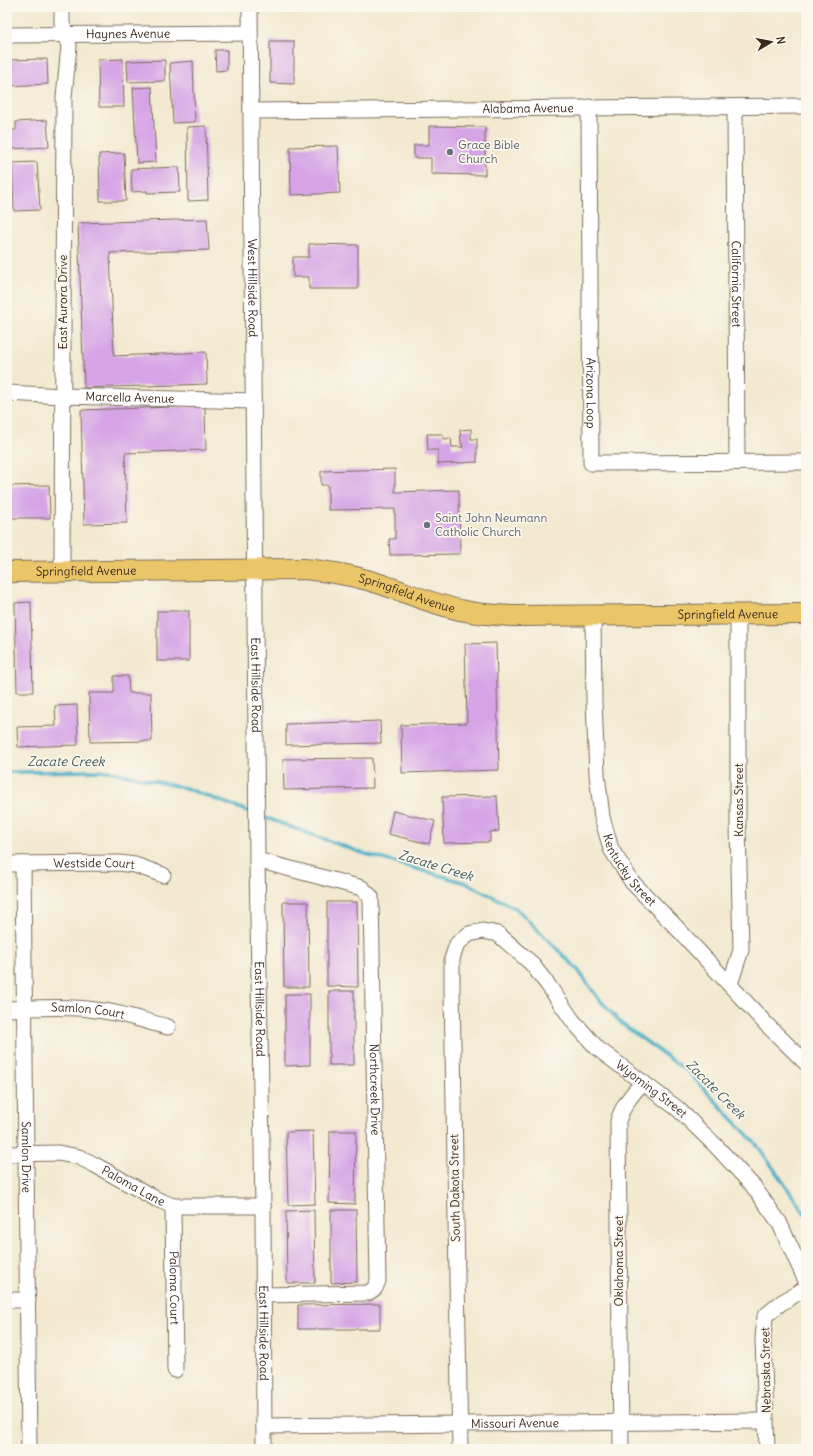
<svg xmlns="http://www.w3.org/2000/svg" width="813" height="1456" viewBox="0 0 813 1456" font-family="Delius,sans-serif">
<style>
.lines{fill:none;stroke-linecap:round;stroke-linejoin:round}
.stream{stroke:#48aec7;stroke-width:3.5}
.building{fill:#d6a4e6}
.minor-casing{stroke:#7b6d5c;stroke-width:17}
.major-casing{stroke:#7b6d5c;stroke-width:22}
.minor{stroke:#fff;stroke-width:15}
.major{stroke:#ebc669;stroke-width:20}
.worship-dot{fill:#6b7280;stroke:#fbf7ec;stroke-width:1.5}
.labels{text-anchor:middle;stroke-width:3.5;stroke-linejoin:round;paint-order:stroke}
.street-label{font-size:12px;fill:#3b2a1e;stroke:#fbf7ec}
.worship-label{font-size:12px;fill:#5b616d;stroke:#fbf7ec;text-anchor:start}
.water-label{font-size:13px;font-style:italic;fill:#405859;stroke:#fbf7ec}
</style>
<rect width="100%" height="100%" fill="#fbf7ec"/>
<filter id="ink" filterUnits="userSpaceOnUse"><feTurbulence type="fractalNoise" baseFrequency=".025" numOctaves="2"/><feDisplacementMap in="SourceGraphic" scale="8" xChannelSelector="R" yChannelSelector="G"/><feConvolveMatrix kernelMatrix="1 2 1 2 8 2 1 2 1" color-interpolation-filters="sRGB"/></filter>
<filter id="wash" filterUnits="userSpaceOnUse"><feTurbulence type="fractalNoise" baseFrequency=".012" numOctaves="4" result="noise"/><feDisplacementMap in="SourceGraphic" scale="16" xChannelSelector="R" yChannelSelector="G"/><feGaussianBlur stdDeviation="0.9" result="paint"/><feColorMatrix in="noise" values="0 0 0 0 0 0 0 0 0 0 0 0 0 0 0 0 0 1.4 0 .05"/><feComposite in="paint" operator="in"/></filter>
<g filter="url(#wash)">
<rect width="100%" height="100%" fill="#f2e9d0"/>
<g class="lines">
<g class="stream">
<path d="M7,772l101,-1 77,17 68,25"/>
<path d="M261,816l101,37 104,30 51,26 61,61 20,28 24,26 66,48 69,73 49,70"/>
</g>
</g>
<g id="blocks">
<g class="building">
<path d="M270,41h24v43l-24,-1z"/>
<path d="M215,50h12v20l-11,1z"/>
<path d="M47,59l1,25 -41,2v-26z"/>
<path d="M123,59l1,48h-25l-1,-47z"/>
<path d="M165,60v21l-37,1 -1,-21z"/>
<path d="M193,61l2,61 -22,1 -3,-60z"/>
<path d="M152,87l4,75 -19,1 -4,-75z"/>
<path d="M47,120l2,27 -42,2v-28h3v9h6v-8z"/>
<path d="M206,126l2,74 -20,1 -1,-74z"/>
<path d="M429,126l56,1v48l-54,-1v-16h-17v-13h15z"/>
<path d="M338,146l2,47 -49,2 -1,-48z"/>
<path d="M124,153l2,48h-26l-1,-47z"/>
<path d="M37,162l3,48 -26,1 -2,-48z"/>
<path d="M179,167l1,25 -33,1v-2l-15,1 -1,-23z"/>
<path d="M207,219l2,31 -99,3 4,103 92,-4 1,32 -123,4 -6,-165z"/>
<path d="M309,244l49,1v44h-49v-12h-16v-20h16z"/>
<path d="M205,406l1,44 -81,3 2,70 -43,1 -3,-114z"/>
<path d="M471,429v10h6v23l-39,2v-14h-10l-1,-16h16v5l8,-1 1,9h11l-1,-3h-1l-1,-14z"/>
<path d="M395,469v23l64,-2 1,64 -70,1 -1,-16h6v-30l-67,1v-25h-7v-14z"/>
<path d="M49,485l1,33h-43v-32z"/>
<path d="M31,602l2,90h-16l-2,-89z"/>
<rect x="157" y="611" width="32" height="50"/>
<path d="M496,643l3,127 -97,3 -1,-48 66,-2 -2,-79z"/>
<path d="M114,676h14l1,17h22l1,48 -62,1 -1,-49h25z"/>
<path d="M77,705l1,40 -60,2 -1,-20 39,-1 -1,-20z"/>
<path d="M380,721l1,22 -95,2v-21z"/>
<path d="M372,758l1,30 -89,2 -1,-31z"/>
<path d="M497,796l2,35 -9,1v10l-46,1 -2,-46z"/>
<path d="M393,811l42,10 -6,23 -41,-10z"/>
<path d="M283,902h25l1,85h-25z"/>
<path d="M327,902h30l1,85 -31,-1z"/>
<rect x="329" y="991" width="25" height="74"/>
<path d="M285,994h25v71l-25,1z"/>
<path d="M313,1131l2,73 -27,1 -2,-73z"/>
<path d="M330,1131h26l-1,73 -26,-1z"/>
<path d="M314,1210l1,73h-28l-1,-72z"/>
<path d="M331,1210h25l1,72 -26,1z"/>
<path d="M380,1304v25h-82v-24z"/>
</g>
</g>
</g>
<g filter="url(#ink)">
<use href="#blocks" fill-opacity="0" stroke="#7b6d5c" stroke-width="1"/>
<g class="lines">
<g class="minor-casing">
<g id="minor">
<path d="M62,7v16l7,23 -5,51 -2,474"/>
<path id="s1" d="M250,7l7,853 6,346 1,243"/>
<path id="s2" d="M7,35l243,-2"/>
<path id="s3" d="M589,107l2,356 215,-1"/>
<path id="s4" d="M735,107l2,355"/>
<path id="s5" d="M251,111l555,-5"/>
<path id="s6" d="M7,393l56,3 190,5"/>
<path id="s7" d="M593,615l1,86 3,73 5,43 9,32 21,33 45,46 90,97 39,38"/>
<path id="s8" d="M257,860l105,28 9,9 7,384 -3,7 -7,5 -106,2"/>
<path id="s9" d="M7,864l112,-1 16,2 28,10"/>
<path id="s10" d="M23,864l6,585"/>
<path d="M730,984l11,-34 -3,-124v-212"/>
<path id="s11" d="M7,1009c29,-1 60,-3 89,1 24,2 48,11 72,17"/>
<path id="s12" d="M7,1154l51,-1 21,4 16,8 61,34 17,7h90"/>
<path id="s13" d="M173,1206l2,164"/>
<path d="M7,1300h21"/>
<path id="s14" d="M264,1426l502,-5"/>
<path id="s15" d="M460,1449l-8,-460v-30l5,-15 12,-10 14,-3 15,3 33,29 17,22 25,36 24,27 81,61 38,37 37,40 26,36 27,59"/>
<path d="M621,1449l-3,-328c5,-16 14,-27 25,-39"/>
<path d="M767,1449l-4,-110 2,-23 16,-13 25,-15"/>
</g>
</g>
<g class="major-casing">
<g id="major">
<path id="s16" d="M7,572l297,-3c21,2 42,5 63,11 33,9 64,25 98,31 15,3 30,4 46,5l295,-2"/>
</g>
</g>
<use href="#minor" class="minor"/>
<use href="#major" class="major"/>
</g>
</g>
<g class="worship-dot">
<circle cx="450" cy="152" r="4"/>
<circle cx="427" cy="525" r="4"/>
</g>
<g class="labels">
<g class="street-label">
<text dy="4" stroke="none"><textPath href="#s2" startOffset="121">Haynes Avenue</textPath></text>
<text dy="4" stroke="none"><textPath href="#s5" startOffset="277">Alabama Avenue</textPath></text>
<text dy="4" stroke="none"><textPath href="#s4" startOffset="177">California Street</textPath></text>
<text dy="4" stroke="none"><textPath href="#s1" startOffset="281">West Hillside Road</textPath></text>
<text transform="translate(63 302) rotate(-90)" y="4">East Aurora Drive</text>
<text dy="4" stroke="none"><textPath href="#s3" startOffset="286">Arizona Loop</textPath></text>
<text dy="4" stroke="none"><textPath href="#s6" startOffset="123">Marcella Avenue</textPath></text>
<text dy="4" stroke="none"><textPath href="#s16" startOffset="79">Springfield Avenue</textPath></text>
<text dy="4" stroke="none"><textPath href="#s16" startOffset="403">Springfield Avenue</textPath></text>
<text dy="4" stroke="none"><textPath href="#s16" startOffset="727">Springfield Avenue</textPath></text>
<text dy="4" stroke="none"><textPath href="#s1" startOffset="678">East Hillside Road</textPath></text>
<text transform="translate(739 800) rotate(-90)" y="4">Kansas Street</text>
<text dy="4" stroke="none"><textPath href="#s9" startOffset="87">Westside Court</textPath></text>
<text dy="4" stroke="none"><textPath href="#s7" startOffset="263">Kentucky Street</textPath></text>
<text dy="4" stroke="none"><textPath href="#s1" startOffset="1002">East Hillside Road</textPath></text>
<text dy="4" stroke="none"><textPath href="#s11" startOffset="81">Samlon Court</textPath></text>
<text dy="4" stroke="none"><textPath href="#s15" startOffset="771">Wyoming Street</textPath></text>
<text dy="4" stroke="none"><textPath href="#s8" startOffset="314">Northcreek Drive</textPath></text>
<text dy="4" stroke="none"><textPath href="#s10" startOffset="293">Samlon Drive</textPath></text>
<text dy="4" stroke="none"><textPath href="#s12" startOffset="134">Paloma Lane</textPath></text>
<text transform="translate(455 1188) rotate(-91)" y="4">South Dakota Street</text>
<text transform="translate(619 1261) rotate(-90)" y="4">Oklahoma Street</text>
<text dy="4" stroke="none"><textPath href="#s13" startOffset="82">Paloma Court</textPath></text>
<text dy="4" stroke="none"><textPath href="#s1" startOffset="1326">East Hillside Road</textPath></text>
<text transform="translate(766 1370) rotate(-91)" y="4">Nebraska Street</text>
<text dy="4" stroke="none"><textPath href="#s14" startOffset="251">Missouri Avenue</textPath></text>
</g>
<g class="worship-label">
<text x="458" y="149">Grace Bible<tspan x="458" dy="14">Church</tspan></text>
<text x="435" y="522">Saint John Neumann<tspan x="435" dy="14">Catholic Church</tspan></text>
</g>
<g class="water-label">
<text x="66" y="766">Zacate Creek</text>
<text transform="translate(436 865) rotate(17)" y="5">Zacate Creek</text>
<text transform="translate(716 1089) rotate(45)" y="5">Zacate Creek</text>
</g>
</g>
<rect width="813" height="1456" fill="none" stroke="#fbf7ec" stroke-width="24"/>
<g transform="translate(771 42) rotate(80)" stroke="#fbf7ec" stroke-width="3" paint-order="stroke">
<path d="M0-3L7 15L0 10L-7 15Z" fill="#3b2a1e"/>
<text y="-6" font-size="11" font-weight="bold" text-anchor="middle" fill="#3b2a1e">N</text>
</g>
</svg>
